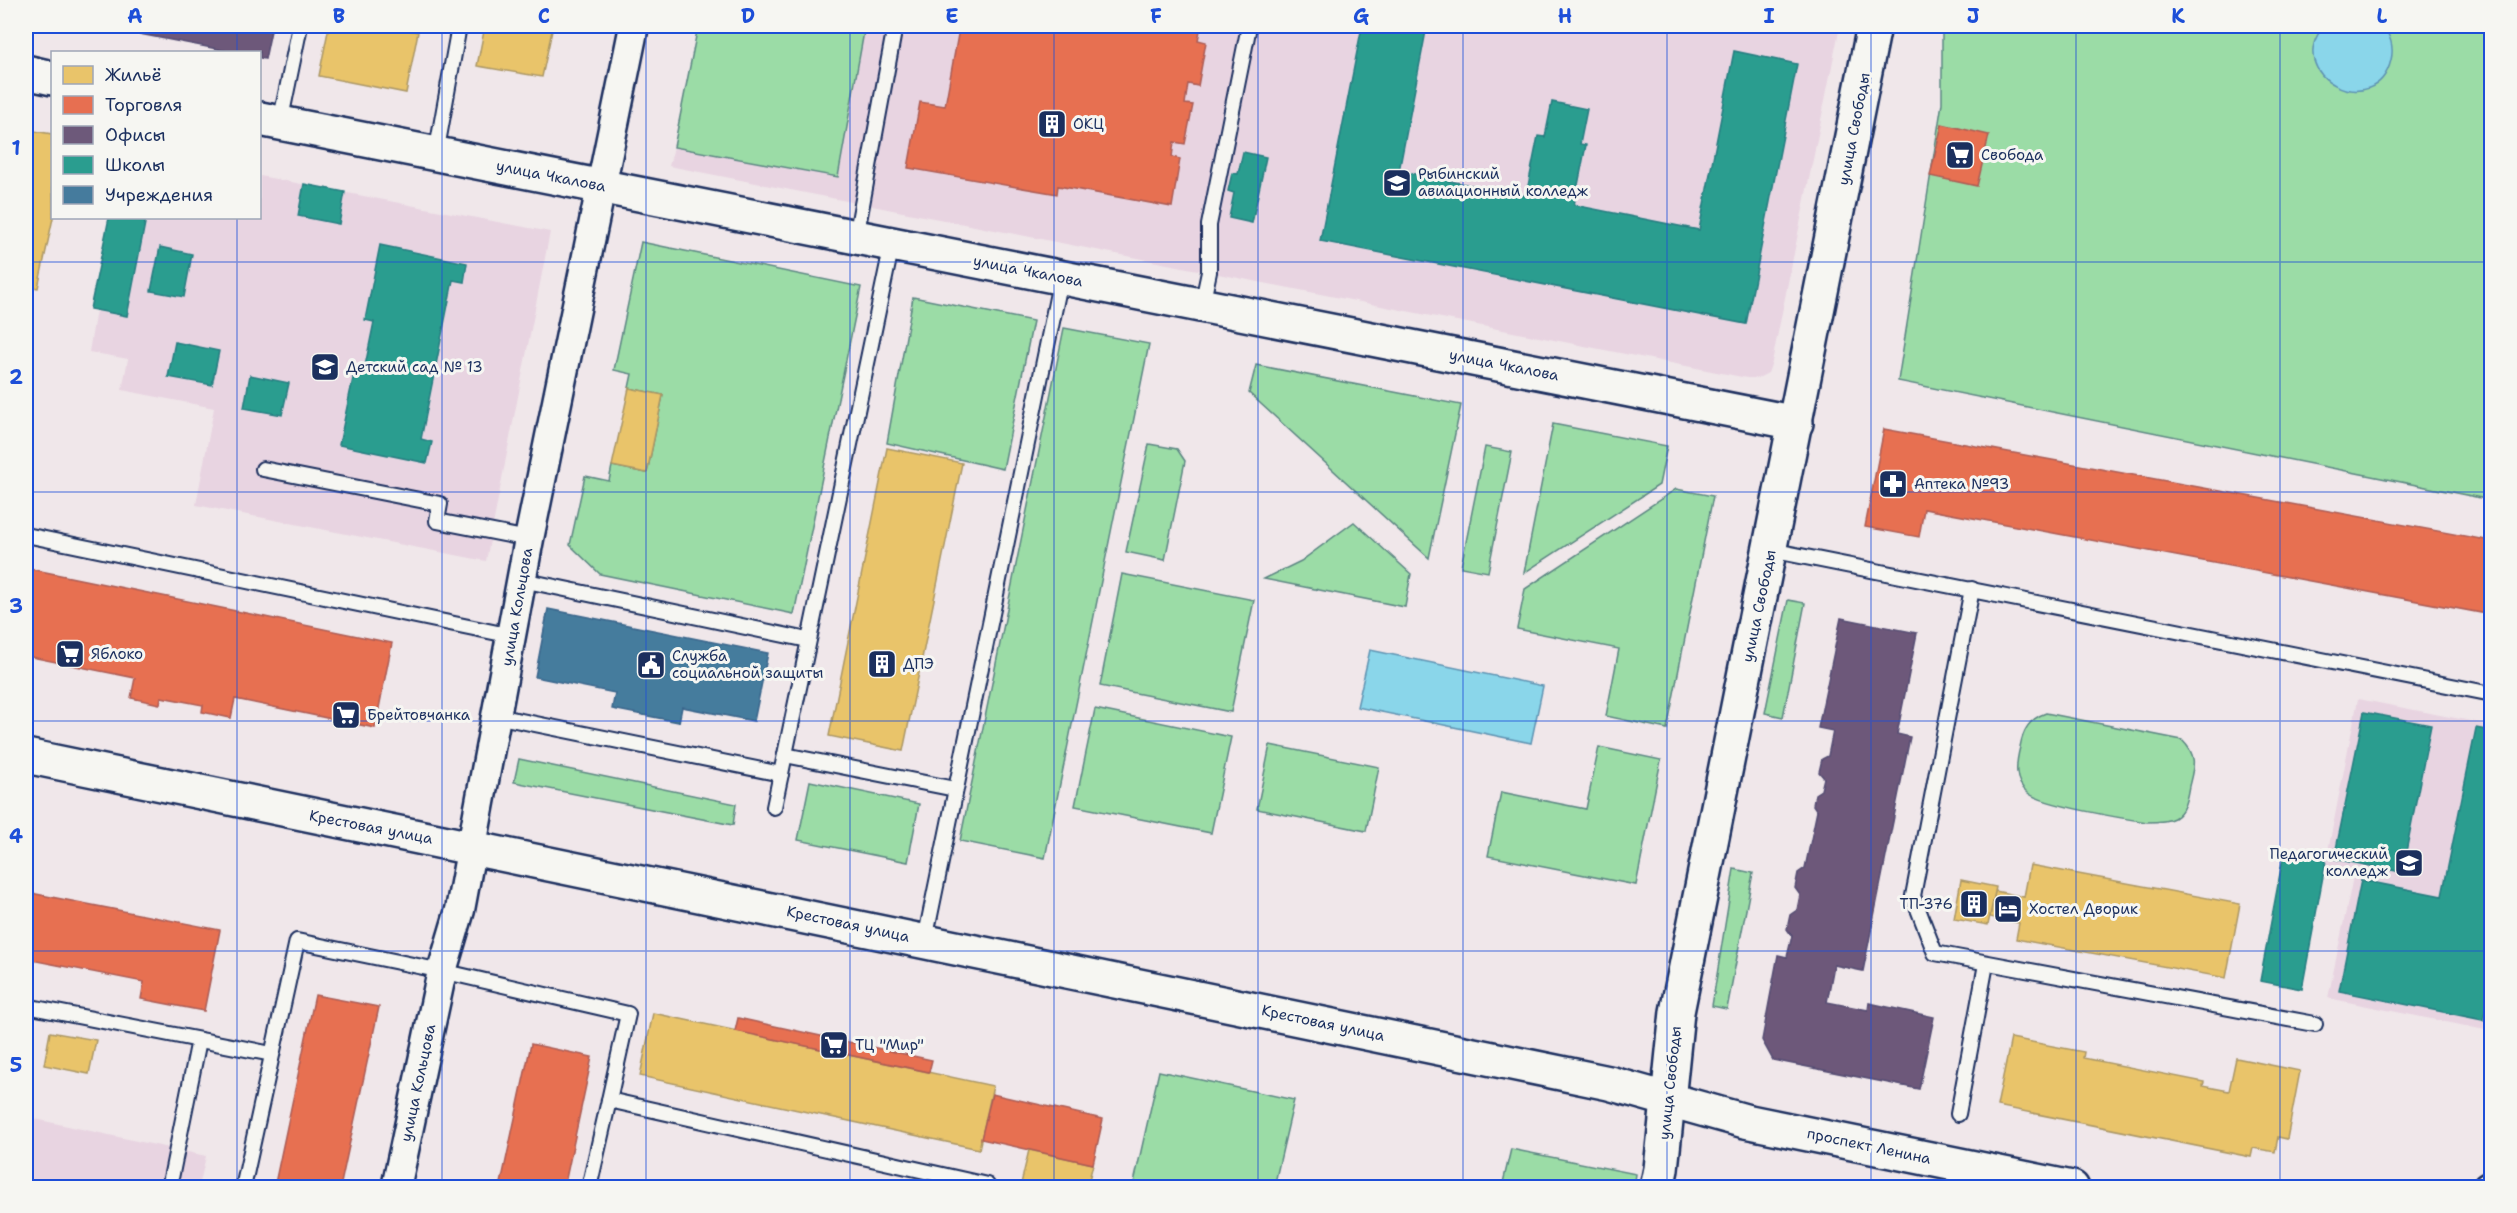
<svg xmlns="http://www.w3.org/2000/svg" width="2517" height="1213" viewBox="0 0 2517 1213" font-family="'Shantell Sans',sans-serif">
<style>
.built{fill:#e8d4e1}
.green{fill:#9bdca6;stroke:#5b8682;stroke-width:1.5}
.water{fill:#8ad6ea;stroke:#5e93b2;stroke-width:1.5}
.homes{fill:#e9c46a;stroke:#ab9766;stroke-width:1.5}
.shops{fill:#e76f51;stroke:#aa5c55;stroke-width:1.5}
.offices{fill:#6d597a;stroke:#544c72;stroke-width:1.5}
.schools{fill:#2a9d8f;stroke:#267c80;stroke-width:1.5}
.public{fill:#457b9d;stroke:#38648a;stroke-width:1.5}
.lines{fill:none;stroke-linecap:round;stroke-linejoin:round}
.lane-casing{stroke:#1b2f5e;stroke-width:18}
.street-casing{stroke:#1b2f5e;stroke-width:33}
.secondary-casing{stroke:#1b2f5e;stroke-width:38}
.lane{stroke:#f6f6f2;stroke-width:14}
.street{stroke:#f6f6f2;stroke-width:28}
.secondary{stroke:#f6f6f2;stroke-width:33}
.grid{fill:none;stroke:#1d4ed8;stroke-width:1.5;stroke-opacity:0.55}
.labels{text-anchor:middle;stroke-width:6;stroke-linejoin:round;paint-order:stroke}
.poi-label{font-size:15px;fill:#1b2f5e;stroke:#f6f6f2;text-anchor:start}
.street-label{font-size:15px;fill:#1b2f5e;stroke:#f6f6f2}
.neatline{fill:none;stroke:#1d4ed8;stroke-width:2}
.grid-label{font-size:20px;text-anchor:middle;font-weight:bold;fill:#1d4ed8}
</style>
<rect width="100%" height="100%" fill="#f0e7ea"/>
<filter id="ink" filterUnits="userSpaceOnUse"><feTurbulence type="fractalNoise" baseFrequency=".0167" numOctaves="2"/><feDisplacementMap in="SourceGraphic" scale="12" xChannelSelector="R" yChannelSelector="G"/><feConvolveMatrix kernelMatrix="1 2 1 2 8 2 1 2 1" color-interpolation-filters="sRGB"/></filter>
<g filter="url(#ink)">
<g class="built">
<path d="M865,26h975l-68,336 -4,11 -10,5h-11l-1078,-212 5,-19 164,30z"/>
<path d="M260,176l290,56 -64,329 -290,-56 18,-97 -92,-18 6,-31 -39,-7 7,-42 31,6 19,-98h114z"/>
<path d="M2358,699l133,26 -1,306 -162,-33 26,-126 -29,-6z"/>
<path d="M26,1117l180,39 -7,31 -173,1z"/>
</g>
<g class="green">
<path d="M698,26h167l-27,151 -164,-30z"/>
<path d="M1942,26h549v474l-593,-119 44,-278z"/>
<path d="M641,242l220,45 -67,327 -194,-40 -30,-29 15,-69 24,5 3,-15 35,7 16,-78 -34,-7 3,-14 -18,-4z"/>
<path d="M913,297l120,24 -30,148 -116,-26z"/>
<path d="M1064,328l85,16 -104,514 -85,-17z"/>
<path d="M1256,365l205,40 -32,153 -180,-165z"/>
<path d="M1553,424l114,22 -8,39 -135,88z"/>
<path d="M1149,444l28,5 8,12 -20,99 -39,-8z"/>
<path d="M1485,447l27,5 -24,120 -27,-5z"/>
<path d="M1676,489l37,7 -46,233 -61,-13 13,-67 -102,-20 8,-40z"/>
<path d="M1354,522l57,52 -6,33 -141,-28 37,-18z"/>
<path d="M1122,574l132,26 -23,112 -131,-26z"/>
<path d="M1788,600l17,3 -22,114 -18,-4z"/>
<path d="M1095,709l136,28 -20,96 -136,-27z"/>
<path d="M2046,713l136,27c16,16 12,26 7,46 -2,11 -4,26 -15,32 -7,4 -18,4 -27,4 -21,-3 -105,-17 -119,-29 -15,-12 -12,-30 -8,-46 3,-17 9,-28 26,-34z"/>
<path d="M1270,745l109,22 -13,64 -109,-22z"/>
<path d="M1599,747l62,13 -25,125 -148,-29 13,-64 85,17z"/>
<path d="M519,759l217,45 -3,21 -219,-43z"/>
<path d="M810,781l109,23 -11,58 -110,-22z"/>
<path d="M1734,869l19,4 -26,136 -15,-3z"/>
<path d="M1159,1071l135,29 -20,87h-141z"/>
<path d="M1511,1149l125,25 -2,13h-132z"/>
</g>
<g class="water">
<path d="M2324,26h58c9,9 12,22 9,34 -15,63 -110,16 -67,-34z"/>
<path d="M1370,650l173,36 -12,57 -174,-36z"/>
</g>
<g class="homes">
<path d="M329,26h57l32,6 -12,61 -87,-17z"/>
<path d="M485,26h68l-11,51 -65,-11z"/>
<path d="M34,131l18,3 1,84 -15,70 -12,-2v-114z"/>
<path d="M629,388l34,7 -16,78 -35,-7z"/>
<path d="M887,448l75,15 -59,288 -74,-15z"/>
<path d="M2030,865l210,39 -14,74 -210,-39 3,-16 -29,-6 5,-26 29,6z"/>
<path d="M1961,880l35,7 -8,38 -34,-6z"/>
<path d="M653,1013l340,73 -14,63 -339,-73z"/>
<path d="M50,1032l46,8 -7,34 -45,-9z"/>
<path d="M2011,1038l73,14 -1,6 121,24 -1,4 26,5 7,-33 64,13 -13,68 -9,-2 -3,15 -22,-4 -2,9 -254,-51z"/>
<path d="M1029,1150l64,14 -6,24h-67z"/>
</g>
<g class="shops">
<path d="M968,26h233l-3,14 8,2 -8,44 -10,-2 -3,20 8,1 -8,39 -11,-2 -2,15 8,2 -8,48 -114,-21 -1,8 -149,-26 12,-66 25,4 14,-77 8,1z"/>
<path d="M1942,124l47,11 -12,51 -47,-10z"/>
<path d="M1884,429l608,112v74l-568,-106 -5,28 -54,-10z"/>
<path d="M26,568l366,75 -17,85 -140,-29 -4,19 -29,-6 1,-7 -42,-8 -1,7 -29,-6 4,-20 -109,-22z"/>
<path d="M26,892l194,38 -16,81 -63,-12 3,-17 -118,-23z"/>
<path d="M315,995l64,12 -39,181h-66z"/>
<path d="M738,1018l194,42 -3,12 -194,-41z"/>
<path d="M531,1044l61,13 -28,131h-64z"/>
<path d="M992,1094l111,25 -10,45 -112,-25z"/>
</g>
<g class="offices">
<path d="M98,26h174l-7,33 -5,-1v-6h-27z"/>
<path d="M1841,618l76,15 -20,101 13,3 -47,234 -29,-6 -7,37 41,8 1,-7 65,14 -15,72 -146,-29 -11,-20 16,-85 9,2 5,-21 -5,-7 3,-14 7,-5 3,-15 -5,-7 3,-15 7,-5 12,-57 -4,-6 2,-11 6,-4 3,-12 -5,-6 3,-13 6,-3 5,-25 -15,-3z"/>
</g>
<g class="schools">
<path d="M1362,26h65l-28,145 127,25 12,-60 7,1 7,-35 35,7 -7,35 6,1 -12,60 125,25 35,-179 63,13 -51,260 -426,-83z"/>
<path d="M1243,152l23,5 -14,66 -23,-5 5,-25 -6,-2 4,-18 6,1z"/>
<path d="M304,184l41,8 -6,32 -41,-8z"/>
<path d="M109,218h37l-19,98 -37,-7z"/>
<path d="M380,245l87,18 -3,19 -11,-2 -32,159 11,3 -5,21 -88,-18 16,-76 9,2 10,-49 -9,-2z"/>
<path d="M160,247l32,7 -8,43 -33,-6z"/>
<path d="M175,342l44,9 -7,34 -44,-8z"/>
<path d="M250,375l39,8 -7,32 -38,-7z"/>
<path d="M2364,712l67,13 -29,147 -68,-13z"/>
<path d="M2476,728l16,3v249l-9,40 -144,-29 22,-111 81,16z"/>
<path d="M2284,852l42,8 -24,129 -42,-8z"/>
</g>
<path class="public" d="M548,609l220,44 -14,68 -72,-14 -3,15 -67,-13 3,-16 -80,-16z"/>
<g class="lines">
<g class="lane-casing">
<g id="lane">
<path d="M280,123l20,-97"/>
<path d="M436,154l23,-128"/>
<path d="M856,237l39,-211"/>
<path d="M1202,305l7,-33v-47l40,-199"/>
<path d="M263,469l177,35 -3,17 92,18"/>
<path d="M26,535l486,101"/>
<path d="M1771,550l721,144"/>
<path d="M522,580l286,60"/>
<path d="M1972,589l-59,307 22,57 380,71"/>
<path d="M496,716l285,58"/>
<path d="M785,755l170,34"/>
<path d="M774,807l118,-563"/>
<path d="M925,940l136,-662"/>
<path d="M26,1006l246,48"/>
<path d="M1958,1114l28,-150"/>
<path d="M169,1188l30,-148"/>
<path d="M243,1188l54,-247 145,30 186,43 -19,86"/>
<path d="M589,1188l20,-88 378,85 -1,3"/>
</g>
</g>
<g class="street-casing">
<g id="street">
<path d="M396,1188l46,-217 18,-61 69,-371 105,-513"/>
<path d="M2487,1188l5,-3"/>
</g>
</g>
<g class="secondary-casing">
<g id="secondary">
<path d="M26,72l26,6"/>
<path d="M260,119l1536,304"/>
<path d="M26,756l1583,327 136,38 327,67"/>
<path d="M1657,1188l4,-19 16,-157 197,-986"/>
</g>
</g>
<use href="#lane" class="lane"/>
<use href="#street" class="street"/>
<use href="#secondary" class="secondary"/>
</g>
</g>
<path class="grid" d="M237,26v26M442,26v1162M646,26v1162M850,26v1162M1054,26v1162M1258,26v1162M1463,26v1162M1667,26v1162M1871,26v1162M2076,26v1162M2280,26v1162M237,218v970M26,262h2466M26,492h2466M26,721h2466M26,951h2466"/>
<defs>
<g id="building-square" transform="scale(1.5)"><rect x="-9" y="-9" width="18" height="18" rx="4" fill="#1b2f5e" stroke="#f6f6f2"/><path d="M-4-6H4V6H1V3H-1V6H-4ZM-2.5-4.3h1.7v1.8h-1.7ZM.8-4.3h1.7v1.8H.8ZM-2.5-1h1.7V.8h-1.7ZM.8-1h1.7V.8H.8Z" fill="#fff"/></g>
<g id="supermarket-square" transform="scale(1.5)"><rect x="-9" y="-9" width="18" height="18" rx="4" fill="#1b2f5e" stroke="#f6f6f2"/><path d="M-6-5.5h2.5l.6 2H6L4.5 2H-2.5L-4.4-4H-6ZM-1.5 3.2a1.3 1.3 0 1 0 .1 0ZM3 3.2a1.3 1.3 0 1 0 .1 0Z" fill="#fff"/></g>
<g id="university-square" transform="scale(1.5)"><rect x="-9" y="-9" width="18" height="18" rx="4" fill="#1b2f5e" stroke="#f6f6f2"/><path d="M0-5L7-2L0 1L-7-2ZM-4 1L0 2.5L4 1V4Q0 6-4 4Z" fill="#fff"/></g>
<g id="school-square" transform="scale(1.5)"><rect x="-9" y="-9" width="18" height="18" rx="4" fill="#1b2f5e" stroke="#f6f6f2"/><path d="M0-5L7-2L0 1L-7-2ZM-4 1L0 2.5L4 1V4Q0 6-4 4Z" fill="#fff"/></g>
<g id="pharmacy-square" transform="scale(1.5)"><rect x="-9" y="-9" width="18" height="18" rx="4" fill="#1b2f5e" stroke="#f6f6f2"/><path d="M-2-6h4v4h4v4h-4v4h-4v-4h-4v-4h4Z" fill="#fff"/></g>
<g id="civic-square" transform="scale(1.5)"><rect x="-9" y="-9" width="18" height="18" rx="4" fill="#1b2f5e" stroke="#f6f6f2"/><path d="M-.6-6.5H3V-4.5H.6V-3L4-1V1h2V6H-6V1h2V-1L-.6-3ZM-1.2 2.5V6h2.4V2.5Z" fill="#fff"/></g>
<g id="hotel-square" transform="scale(1.5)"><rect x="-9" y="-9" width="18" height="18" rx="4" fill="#1b2f5e" stroke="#f6f6f2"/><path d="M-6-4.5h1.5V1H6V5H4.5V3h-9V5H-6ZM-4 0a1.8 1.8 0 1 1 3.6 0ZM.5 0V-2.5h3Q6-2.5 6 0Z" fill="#fff"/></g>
</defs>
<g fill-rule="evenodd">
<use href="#building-square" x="1052" y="124"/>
<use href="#supermarket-square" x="1960" y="155"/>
<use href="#university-square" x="1397" y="183"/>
<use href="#school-square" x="325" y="367"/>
<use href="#pharmacy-square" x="1893" y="484"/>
<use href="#supermarket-square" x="70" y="654"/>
<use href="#building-square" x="882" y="664"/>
<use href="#civic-square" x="651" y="665"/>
<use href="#supermarket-square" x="346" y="715"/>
<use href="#university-square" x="2409" y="863"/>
<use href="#building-square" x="1974" y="904"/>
<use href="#hotel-square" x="2008" y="909"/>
<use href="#supermarket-square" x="834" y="1045"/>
</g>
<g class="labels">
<g class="poi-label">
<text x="1073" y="129">ОКЦ</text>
<text x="1981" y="160">Свобода</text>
<text x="1418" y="179">Рыбинский<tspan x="1418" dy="17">авиационный колледж</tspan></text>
<text x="346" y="372">Детский сад № 13</text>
<text x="1914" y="489">Аптека №93</text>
<text x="91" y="659">Яблоко</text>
<text x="672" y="661">Служба<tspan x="672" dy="17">социальной защиты</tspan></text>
<text x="903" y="669">ДПЭ</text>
<text x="367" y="720">Брейтовчанка</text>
<text x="2388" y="859" text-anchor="end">Педагогический<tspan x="2388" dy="17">колледж</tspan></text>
<text x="1953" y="909" text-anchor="end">ТП-376</text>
<text x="2029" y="914">Хостел Дворик</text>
<text x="855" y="1050">ТЦ "Мир"</text>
</g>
<g class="street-label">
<text transform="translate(1854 129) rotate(-79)" y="5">улица Свободы</text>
<text transform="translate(551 176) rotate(11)" y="5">улица Чкалова</text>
<text transform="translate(1028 271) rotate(11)" y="5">улица Чкалова</text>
<text transform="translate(1504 365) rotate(11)" y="5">улица Чкалова</text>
<text transform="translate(1759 606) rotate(-78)" y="5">улица Свободы</text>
<text transform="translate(517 607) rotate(-80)" y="5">улица Кольцова</text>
<text transform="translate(371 827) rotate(11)" y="5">Крестовая улица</text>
<text transform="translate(848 924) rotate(12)" y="5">Крестовая улица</text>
<text transform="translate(1323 1023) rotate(12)" y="5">Крестовая улица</text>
<text transform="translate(418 1083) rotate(-78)" y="5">улица Кольцова</text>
<text transform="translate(1670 1083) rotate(-84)" y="5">улица Свободы</text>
<text transform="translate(1869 1146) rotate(12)" y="5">проспект Ленина</text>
</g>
</g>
<rect width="2517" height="1213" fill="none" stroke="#f6f6f2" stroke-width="66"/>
<rect x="51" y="51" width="210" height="168" fill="#f6f6f2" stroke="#9ea6b7" stroke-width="1.5"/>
<rect x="63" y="66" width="30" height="18" fill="#e9c46a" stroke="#9ea6b7" stroke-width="1.5"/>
<text x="105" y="81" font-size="18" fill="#1b2f5e">Жильё</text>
<rect x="63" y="96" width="30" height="18" fill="#e76f51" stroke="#9ea6b7" stroke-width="1.5"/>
<text x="105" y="111" font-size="18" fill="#1b2f5e">Торговля</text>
<rect x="63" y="126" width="30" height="18" fill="#6d597a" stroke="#9ea6b7" stroke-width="1.5"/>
<text x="105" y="141" font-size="18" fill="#1b2f5e">Офисы</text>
<rect x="63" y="156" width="30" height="18" fill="#2a9d8f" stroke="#9ea6b7" stroke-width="1.5"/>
<text x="105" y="171" font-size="18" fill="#1b2f5e">Школы</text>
<rect x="63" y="186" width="30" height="18" fill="#457b9d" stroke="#9ea6b7" stroke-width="1.5"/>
<text x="105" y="201" font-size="18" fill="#1b2f5e">Учреждения</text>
<rect x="33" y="33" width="2451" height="1147" class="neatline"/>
<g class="grid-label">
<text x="135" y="23">A</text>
<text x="339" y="23">B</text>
<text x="544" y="23">C</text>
<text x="748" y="23">D</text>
<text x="952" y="23">E</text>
<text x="1156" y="23">F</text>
<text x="1361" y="23">G</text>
<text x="1565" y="23">H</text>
<text x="1769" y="23">I</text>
<text x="1973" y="23">J</text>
<text x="2178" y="23">K</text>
<text x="2382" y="23">L</text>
<text x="16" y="155">1</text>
<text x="16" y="384">2</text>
<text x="16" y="613">3</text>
<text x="16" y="843">4</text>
<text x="16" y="1072">5</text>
</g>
</svg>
